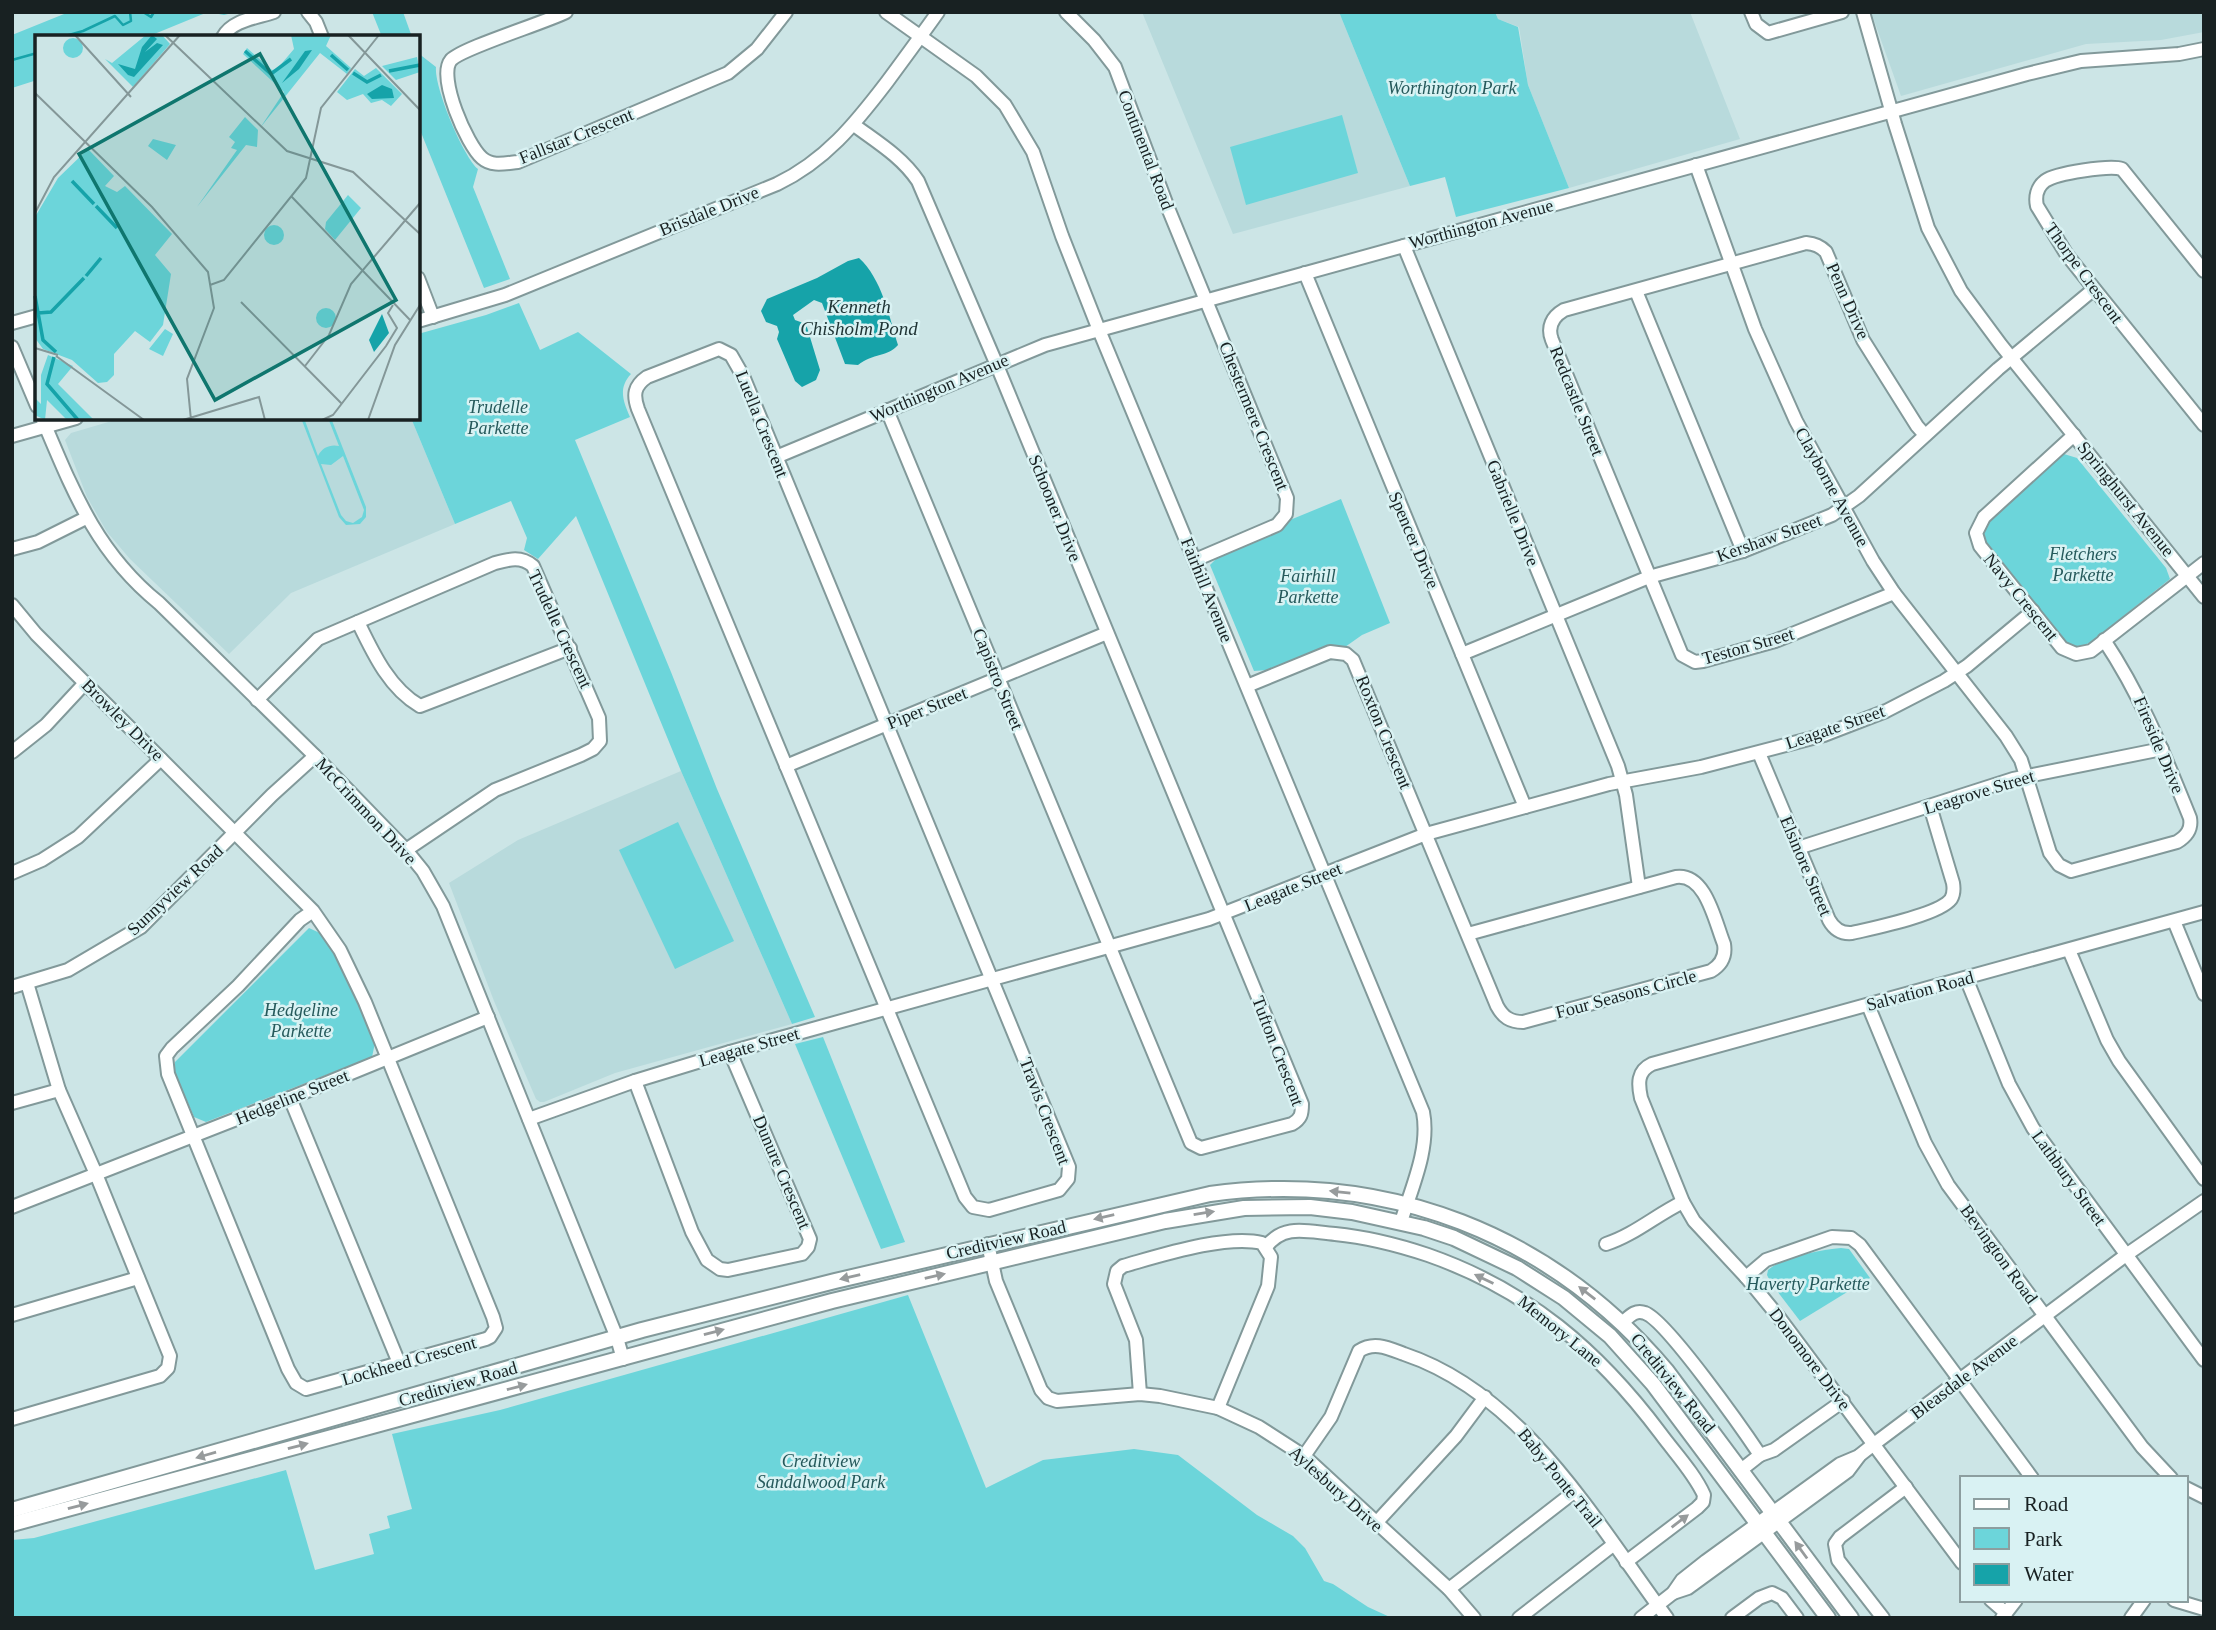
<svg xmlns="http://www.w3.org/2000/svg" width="2216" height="1630" viewBox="0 0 2216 1630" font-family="'Times New Roman',serif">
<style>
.built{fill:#b8dadc}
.green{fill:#6cd5da;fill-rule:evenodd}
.water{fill:#16a3a9}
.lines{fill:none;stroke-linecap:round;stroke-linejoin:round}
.stream{stroke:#16a3a9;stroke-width:2.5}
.minor-casing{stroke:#82999a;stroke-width:16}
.major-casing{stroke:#82999a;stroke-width:18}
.minor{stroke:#fff;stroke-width:12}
.major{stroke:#fff;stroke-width:14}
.oneway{fill:#979b9c}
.labels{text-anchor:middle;stroke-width:5;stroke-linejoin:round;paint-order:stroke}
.park-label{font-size:18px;font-style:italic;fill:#25595b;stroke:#d9f2f3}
.street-label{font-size:18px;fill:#182122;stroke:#d9f2f3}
.water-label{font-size:19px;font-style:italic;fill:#1f3435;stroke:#d9f2f3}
.inset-river{fill:none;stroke:#16a3a9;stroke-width:3.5}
.inset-road{fill:none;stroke:#849798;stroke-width:2}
.view{fill:#0f766e;fill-opacity:0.15;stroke:#0f766e;stroke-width:3.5}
.inset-edge{fill:none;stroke:#182122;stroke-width:3.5}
</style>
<rect width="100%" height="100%" fill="#cce5e6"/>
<g class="built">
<path d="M1142,12h197l71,174 -177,48z"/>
<path d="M1495,12h195l50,127 -171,49 -41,-103 -9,-58 -21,-8z"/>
<path d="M1871,12h333v20l-43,8 -75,4 -185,52z"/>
<path d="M122,418h289l44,106 -164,69 -62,61 -99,-95 -23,-27 -20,-35 -22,-57 6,-7z"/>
<path d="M681,771l111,253 -177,49 -71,29h-4l-4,-3 -42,-98 -45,-118 69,-43z"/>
</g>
<g class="green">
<path d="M69,12h167l-12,3 -16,-3 -61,25h-110v43l-25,8v-53z"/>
<path d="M372,12h31l9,25h-30z"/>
<path d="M1339,12h156l3,7 20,8 10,58 41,103 -113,29 -11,-40 -35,9z"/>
<path d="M418,53l18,14c-2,20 27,89 42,102l-5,18 37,92 -26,9 -66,-163z"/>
<path d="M1342,115l16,58 -112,32 -16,-58z"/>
<path d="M519,303l21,47 38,-18 53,42c-13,14 -8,27 -1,43l-55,23 96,232 46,117 98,228 -23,7 -111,-253 -105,-255 -38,43 -14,-9 3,-12 -16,-37 -56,23 -44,-106h7v-84l68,-19z"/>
<path d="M301,418h3l14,38c4,-9 13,-12 21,-10l-11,-28h3l35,89v10l-6,7 -14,1 -7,-8zM343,456l21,54 -2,7 -9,6 -7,-2 -5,-6 -20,-51 10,1z"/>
<path d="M2064,454l13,4 89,110 4,11 -79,63 -13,6 -11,-5 -81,-101 -3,-10 4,-9z"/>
<path d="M1341,499l49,124 -28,12 -17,12h-21l-56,23 -14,1 -44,-106 8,-8 59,-25 13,-12z"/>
<path d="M678,822l56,119 -59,28 -56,-119z"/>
<path d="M309,928l13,6 23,35 30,74 -3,14 -166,65 -12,-5 -19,-44v-11z"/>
<path d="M823,1037l82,205 -24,7 -86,-205z"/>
<path d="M1841,1248l8,1 21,29 -70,43 -29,-38 -4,-8 1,-5c15,-13 52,-20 73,-22z"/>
<path d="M908,1295l78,193 57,-28 91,-11 44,6 79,60 36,21 12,12 19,33 9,3 35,23 24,11h-1380v-78l22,-2 252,-68 29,100 59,-16 -5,-20 21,-6 -3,-12 25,-7 -20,-75 108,-24z"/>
</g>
<path class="water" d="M859,258c23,21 30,58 39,87 -10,12 -25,8 -40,20l-13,-1 -23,-61 -8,-3 -21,15 2,5 11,4 14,46 -4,10 -14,7 -7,-6 -18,-42 2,-7 -2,-6 -11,-4 -5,-11 6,-12 50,-21 31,-17z"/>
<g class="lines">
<g class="stream">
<path d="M143,12l8,5 3,-5"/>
<path d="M62,37l21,-6 32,-15 8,9 8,-4 -1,-9"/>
<path d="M12,60l25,-7"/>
</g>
<g class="minor-casing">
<g id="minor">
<path d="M308,12l8,10 6,15"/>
<path d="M566,12c-22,11 -104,36 -115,48 -14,17 16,85 31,98 10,9 24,5 36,4l210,-89 29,-24 29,-37"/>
<path d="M886,12l90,64 29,29 28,47 29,84 37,94 324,782c7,36 -11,75 -22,110"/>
<path d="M1066,12l28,28 21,27 53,141 119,290 -1,16 -9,11 -82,35"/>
<path d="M1751,12l5,12 12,9 74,-21"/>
<path d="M1863,12l32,112 33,104 33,63 40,54 203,252"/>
<path d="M223,37c9,-17 33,-19 51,-25"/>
<path d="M854,125c23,17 48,32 64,56l78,182 306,741c0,10 -1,15 -10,20l-91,24 -10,-5 -304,-733"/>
<path d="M1696,165l59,164 41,92 77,140 21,32 112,143 15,24 29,93 9,12 12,6 106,-29c10,-6 15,-13 13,-24 -26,-64 -48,-121 -86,-178"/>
<path d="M1404,246l214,520 8,29 13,92"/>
<path d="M2204,271l-82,-102c-12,-4 -66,4 -77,12 -8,6 -10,16 -8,25l30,49 137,170"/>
<path d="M1305,273l220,534"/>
<path d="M418,278l15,39"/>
<path d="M1636,291l107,260"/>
<path d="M418,321l87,-26 272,-111c48,-23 78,-60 110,-102 17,-23 34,-46 51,-70"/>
<path d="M12,323l25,-7"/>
<path d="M12,347l25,59"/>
<path d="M719,349l12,6 12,21 326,791 -1,12 -9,11 -70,20 -16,-3 -8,-10 -327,-788c-5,-14 -4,-23 9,-32z"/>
<path d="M42,418c31,73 54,134 117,185l156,153 91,94 17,21 20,35 174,432 6,21"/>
<path d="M2074,435l-90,82 -8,16 4,13 82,102 14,6 15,-3 113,-88"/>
<path d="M12,436l64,-18"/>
<path d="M776,457l269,-112 982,-271 54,-13 98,-7 25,-5"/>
<path d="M12,549l26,-7 48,-24"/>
<path d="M1894,593l-119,48 -72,20 -8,1 -13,-7 -130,-315c-5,-13 0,-23 12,-30l242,-67c9,1 14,3 20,9l37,88 54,86 8,9"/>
<path d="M12,605l24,29 277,277 27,39 25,52 128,315 3,11 -6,9 -4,2 -180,50 -10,-6 -8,-14 -120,-295 -2,-18 6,-8 66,-62 62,-66 13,-9"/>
<path d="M358,622c15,31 31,66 62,84l150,-58"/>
<path d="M1462,654l187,-77 94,-26 89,-36 27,-19 139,-127 96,-80"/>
<path d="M1247,686l83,-34 16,2 7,6 144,346c6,11 13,16 26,16l188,-51c10,-6 15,-15 13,-27 -9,-22 -18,-71 -48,-67l-208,57"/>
<path d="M257,700l61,-61 177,-76c15,-4 26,-7 38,3l66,152 1,23 -7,8 -12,6 -86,35 -89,60"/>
<path d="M12,752l34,-27 39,-42"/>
<path d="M1759,753l70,167c5,9 12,14 23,13 21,-5 87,-18 99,-34 3,-5 3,-10 2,-16l-23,-77"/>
<path d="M786,766l321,-133"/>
<path d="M1798,848l215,-69 149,-30"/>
<path d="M12,873l30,-13 36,-23 83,-78"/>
<path d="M2174,921l30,73"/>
<path d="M2069,950l38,90 12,21 85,118"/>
<path d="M1966,978l43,106 24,44 171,232"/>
<path d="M12,987l56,-17 73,-43 131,-132 43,-39"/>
<path d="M1868,1005l57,138 23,42 194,262 29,31"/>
<path d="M635,1081l57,151 15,28 13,9 8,1 74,-16 6,-7 2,-8 -80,-187"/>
<path d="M290,1098l109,265"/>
<path d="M12,1103l47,-13"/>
<path d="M529,1119l106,-38 95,-29 479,-133 217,-85 183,-50 92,-17 123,-32 62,-24 58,-30 23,-15 66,-55"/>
<path d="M12,1207l278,-109 198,-81"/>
<path d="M988,1244l8,37 45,109 7,8 9,3 83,-7 20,2 58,12 41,19 45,29 145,133 25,29"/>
<path d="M1606,1244c28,-9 50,-29 77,-42"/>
<path d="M1266,1247c18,-24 42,-15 69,-13 31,3 63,11 93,21 100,35 170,95 233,179 14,19 33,39 43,61l-1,7 -6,6 -71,54"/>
<path d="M1746,1277l20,-17 66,-23 19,1 9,7 172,233"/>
<path d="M12,1315l126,-37"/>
<path d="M1622,1323c7,-6 13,-14 23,-10 21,7 99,118 115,142l14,-5 69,-49"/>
<path d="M1140,1394l-4,-54 -22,-56 3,-13 6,-5c36,-10 103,-32 139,-23l9,14 -3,29 -50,122"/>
<path d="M12,1419l148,-43 8,-8 2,-12 -74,-182 -37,-84 -32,-107"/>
<path d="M1304,1456l27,-39 28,-66c15,-10 29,-3 45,3 120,40 191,167 263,264"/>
<path d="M1741,1470l19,-15"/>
<path d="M2186,1488l18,9"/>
<path d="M1376,1523l80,-87 29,-39"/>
<path d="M1962,1563l-184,-247 -32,-39 -52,-56 -11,-19 -42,-104c-3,-14 -4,-27 11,-34l552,-152"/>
<path d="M1449,1589l125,-97"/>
<path d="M1673,1593l15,-5 160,-117 12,-16 14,-11 252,-189 78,-54"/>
<path d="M1991,1600l15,13"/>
<path d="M2174,1600l30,9"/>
<path d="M1519,1618l94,-73"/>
<path d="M1641,1618l32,-25 9,-13 24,-19 134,-97 19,-8"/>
<path d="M1732,1618l27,-20 13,-5 10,5 15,20"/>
<path d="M1883,1618l-45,-58 -3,-16 5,-7 66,-50"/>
<path d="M2002,1618l14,-18"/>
<path d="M2131,1618l13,-18"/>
</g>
</g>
<g class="major-casing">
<g id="major">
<path d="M12,1510l630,-180 193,-49 375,-87c177,-24 341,40 456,176l185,248"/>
<path d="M12,1524l820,-223 333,-80 79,-13 66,-1 42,5 72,16 30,10 63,30 47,30 46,38 43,48 175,234"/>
</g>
</g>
<use href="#minor" class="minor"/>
<use href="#major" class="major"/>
</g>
<defs><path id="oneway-solid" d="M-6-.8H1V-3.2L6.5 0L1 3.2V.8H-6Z" transform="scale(1.75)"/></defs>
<g class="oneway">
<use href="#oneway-solid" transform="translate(1340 1192) rotate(-174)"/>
<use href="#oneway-solid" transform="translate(1204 1213) rotate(-9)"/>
<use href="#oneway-solid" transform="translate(1104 1217) rotate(167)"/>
<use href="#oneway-solid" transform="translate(935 1276) rotate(-13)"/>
<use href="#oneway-solid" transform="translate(850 1277) rotate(167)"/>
<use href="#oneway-solid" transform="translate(1484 1279) rotate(-154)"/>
<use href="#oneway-solid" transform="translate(1587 1293) rotate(-142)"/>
<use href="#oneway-solid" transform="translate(714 1332) rotate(-15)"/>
<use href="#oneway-solid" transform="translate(517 1387) rotate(-15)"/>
<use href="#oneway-solid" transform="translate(298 1446) rotate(-15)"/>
<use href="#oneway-solid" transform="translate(206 1455) rotate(164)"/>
<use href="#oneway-solid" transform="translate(78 1506) rotate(-15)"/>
<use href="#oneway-solid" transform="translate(1680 1521) rotate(-37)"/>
<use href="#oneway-solid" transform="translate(1801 1550) rotate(-126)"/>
</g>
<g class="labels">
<g class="park-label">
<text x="1452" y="94">Worthington Park</text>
<text x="498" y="413">Trudelle<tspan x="498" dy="21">Parkette</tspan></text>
<text x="2083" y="560">Fletchers<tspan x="2083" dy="21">Parkette</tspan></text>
<text x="1308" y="582">Fairhill<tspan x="1308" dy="21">Parkette</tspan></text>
<text x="301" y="1016">Hedgeline<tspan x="301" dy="21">Parkette</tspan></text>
<text x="1808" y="1290">Haverty Parkette</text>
<text x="821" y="1467">Creditview<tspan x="821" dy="21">Sandalwood Park</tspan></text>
</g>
<g class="street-label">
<text transform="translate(576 136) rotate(-22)" y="6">Fallstar Crescent</text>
<text transform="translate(1146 150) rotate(69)" y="6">Continental Road</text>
<text transform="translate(709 211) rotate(-22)" y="6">Brisdale Drive</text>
<text transform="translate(1481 224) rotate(-15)" y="6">Worthington Avenue</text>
<text transform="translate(2084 273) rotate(54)" y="6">Thorpe Crescent</text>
<text transform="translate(1848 301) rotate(66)" y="6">Penn Drive</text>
<text transform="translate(939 388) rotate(-23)" y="6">Worthington Avenue</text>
<text transform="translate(1577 401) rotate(68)" y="6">Redcastle Street</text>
<text transform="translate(1254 416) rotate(68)" y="6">Chestermere Crescent</text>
<text transform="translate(762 424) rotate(68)" y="6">Luella Crescent</text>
<text transform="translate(1832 487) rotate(61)" y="6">Clayborne Avenue</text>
<text transform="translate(2126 499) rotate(51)" y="6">Springhurst Avenue</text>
<text transform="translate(1055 508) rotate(68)" y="6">Schooner Drive</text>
<text transform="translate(1513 513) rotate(68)" y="6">Gabrielle Drive</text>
<text transform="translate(1769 538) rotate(-20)" y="6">Kershaw Street</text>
<text transform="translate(1414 540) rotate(67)" y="6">Spencer Drive</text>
<text transform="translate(1207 590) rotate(68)" y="6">Fairhill Avenue</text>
<text transform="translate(2021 597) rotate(51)" y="6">Navy Crescent</text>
<text transform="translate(560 629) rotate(65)" y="6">Trudelle Crescent</text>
<text transform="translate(1748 646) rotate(-16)" y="6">Teston Street</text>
<text transform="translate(998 679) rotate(68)" y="6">Capistro Street</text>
<text transform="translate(927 708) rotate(-22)" y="6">Piper Street</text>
<text transform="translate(123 720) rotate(45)" y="6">Browley Drive</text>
<text transform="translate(1835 727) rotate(-19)" y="6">Leagate Street</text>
<text transform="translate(1384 732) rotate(68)" y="6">Roxton Crescent</text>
<text transform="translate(2159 745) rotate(67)" y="6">Fireside Drive</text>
<text transform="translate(1979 792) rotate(-17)" y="6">Leagrove Street</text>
<text transform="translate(366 811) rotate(47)" y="6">McCrimmon Drive</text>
<text transform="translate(1806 866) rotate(67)" y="6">Elsinore Street</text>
<text transform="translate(1293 887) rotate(-22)" y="6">Leagate Street</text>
<text transform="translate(175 890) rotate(-43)" y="6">Sunnyview Road</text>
<text transform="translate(1920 991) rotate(-15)" y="6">Salvation Road</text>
<text transform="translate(1626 994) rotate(-15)" y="6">Four Seasons Circle</text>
<text transform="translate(749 1047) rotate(-16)" y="6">Leagate Street</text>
<text transform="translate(1278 1051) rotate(69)" y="6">Tufton Crescent</text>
<text transform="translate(292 1097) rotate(-22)" y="6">Hedgeline Street</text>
<text transform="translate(1045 1111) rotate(69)" y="6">Travis Crescent</text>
<text transform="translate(782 1172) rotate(67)" y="6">Dunure Crescent</text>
<text transform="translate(2069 1178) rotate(54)" y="6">Lathbury Street</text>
<text transform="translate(1006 1240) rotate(-13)" y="6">Creditview Road</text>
<text transform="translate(1999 1254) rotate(54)" y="6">Bevington Road</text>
<text transform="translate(1560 1331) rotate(39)" y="6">Memory Lane</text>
<text transform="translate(1810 1359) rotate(53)" y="6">Donomore Drive</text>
<text transform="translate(409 1361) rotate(-16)" y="6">Lockheed Crescent</text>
<text transform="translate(1964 1377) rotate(-37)" y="6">Bleasdale Avenue</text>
<text transform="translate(1673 1383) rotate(51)" y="6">Creditview Road</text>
<text transform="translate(458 1384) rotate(-16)" y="6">Creditview Road</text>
<text transform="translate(1560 1478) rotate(51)" y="6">Baby Ponte Trail</text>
<text transform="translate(1336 1489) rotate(42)" y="6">Aylesbury Drive</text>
</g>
<g class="water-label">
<text x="859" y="313">Kenneth<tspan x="859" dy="22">Chisholm Pond</tspan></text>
</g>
</g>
<g transform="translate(35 35)">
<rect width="385" height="385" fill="#cce5e6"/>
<path d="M111,0h16l8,9 -37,43 -28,-28 7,4zM256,0h40l-5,11 25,22 -4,6 -27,-21 -60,75 24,-36 -41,-38 4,-6 25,22 5,-1 17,-20zM28 13a10 10 0 1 1 20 0a10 10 0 1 1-20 0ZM382,22l3,15 -24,8 -14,-14zM341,33l26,26 -11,12 -9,-6 -11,3 -8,-9 -16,6 -10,-8 18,-23 9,7zM210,82l13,13 -1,17 -11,-2 -49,62 40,-57 -6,-2 4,-6 -6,-5zM118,104l23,6 -9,15 -19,-14zM53,114l26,27 -9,10 12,6 8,-6 47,48 -17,21 16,19 -8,51 -13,17 -15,-11 -21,23v21l-7,7 -9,1 -26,-23 -29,-11 -8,-11v-121l23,-39zM313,160l13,13 -26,32 -10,-11 1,-7zM229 200a10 10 0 1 1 20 0a10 10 0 1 1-20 0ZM281 283a10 10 0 1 1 20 0a10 10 0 1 1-20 0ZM130,294l8,5 -10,22 -14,-7zM13,320l25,11 -15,18 36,36h-27l-20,-20 -2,20 -10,-5v-17l6,6v-29z" fill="#6cd5da"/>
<path d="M117,0l5,4 -12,13 12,-9 6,2 -29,32 -6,-2 -10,-11 17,5 7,-22zM277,15l-13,19 -17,14 23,-32zM347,50l10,4 2,9 -22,1 -5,-5zM347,279l7,19 -15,19 -5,-12z" fill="#16a3a9"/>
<path class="inset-river" d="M210,16l26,23 20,-15M296,20l17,15M354,36l31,-6M318,38l14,9 14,-7M37,146l22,23M61,171l21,22M51,241l15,-18M0,261l8,44 13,12M3,278l13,-1 33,-34M19,322l-7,27 31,36"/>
<path class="inset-road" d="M40,0l56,62M130,0l122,116 66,21 67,62M313,0l72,75M0,58l117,114 56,65 6,36 -27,71 4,41M256,161l120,125M0,178l19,-36 126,-142M175,250l14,-5 82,-102 15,-70 58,-73M206,267l101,102M0,313l23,7M21,321l88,64M270,331l24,-31 22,-51 69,-81M148,385l76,-23 6,23M287,385l11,-5 53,-69 11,-18 -9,-15 5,-8M333,385l27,-75 25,-40"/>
<path class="view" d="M225,19l136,246 -181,100 -136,-246z"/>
<rect width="385" height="385" class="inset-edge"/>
</g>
<rect width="2216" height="1630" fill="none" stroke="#182122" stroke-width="28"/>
<rect x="1960" y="1476" width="228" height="126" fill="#d9f2f3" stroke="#8c9e9f" stroke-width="2"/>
<rect x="1974" y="1499" width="35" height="10" fill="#ffffff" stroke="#8c9e9f" stroke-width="2"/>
<text x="2024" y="1511" font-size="21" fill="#182122">Road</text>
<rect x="1974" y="1528" width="35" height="21" fill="#6cd5da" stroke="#8c9e9f" stroke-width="2"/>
<text x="2024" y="1546" font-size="21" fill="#182122">Park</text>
<rect x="1974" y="1564" width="35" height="21" fill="#16a3a9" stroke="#8c9e9f" stroke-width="2"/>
<text x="2024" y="1581" font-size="21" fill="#182122">Water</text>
</svg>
